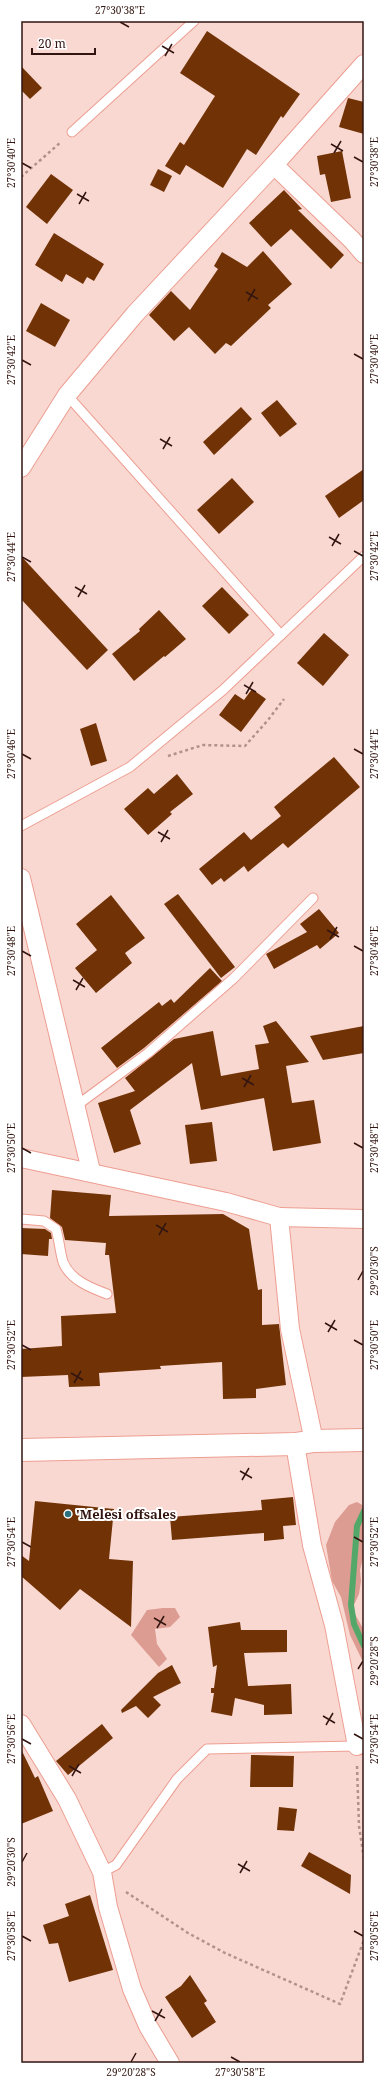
<svg xmlns="http://www.w3.org/2000/svg" width="385" height="2084" viewBox="0 0 385 2084" font-family="'Noto Serif',serif">
<style>
.green{fill:#dc9c91}
.lines{fill:none;stroke-linecap:round;stroke-linejoin:round}
.stream{stroke:#53a869;stroke-width:6}
.building{fill:#713306}
.service-casing{stroke:#ed9e91;stroke-width:11}
.minor-casing{stroke:#ed9e91;stroke-width:20}
.primary-casing{stroke:#ed9e91;stroke-width:24}
.path{stroke:#b1918c;stroke-width:2.5;stroke-dasharray:3 3;stroke-linecap:butt}
.service{stroke:#fff;stroke-width:9}
.minor{stroke:#fff;stroke-width:18}
.primary{stroke:#fff;stroke-width:22}
.ticks{fill:none;stroke:#321510;stroke-width:1.5}
.poi-dot{fill:#2b727e;stroke:#fff;stroke-width:1.5}
.labels{text-anchor:middle;stroke-width:4;stroke-linejoin:round;paint-order:stroke}
.poi-label{font-size:13px;font-weight:bold;fill:#321510;stroke:#fff;text-anchor:start}
.neatline{fill:none;stroke:#321510;stroke-width:1.5}
.ticks-label{font-size:10px;text-anchor:middle;fill:#321510}
</style>
<rect width="100%" height="100%" fill="#fad8d2"/>
<g class="green">
<path d="M357,1502l7,4 -1,52 -3,12 1,11 -2,13 -7,15 12,21v34l-14,-29 -9,-38 -9,-16 -6,-36 9,-23 14,-17z"/>
<path d="M163,1608h12l5,9 -10,10 -15,2 2,15 10,15 -8,8 -28,-32 16,-25z"/>
</g>
<g class="lines">
<path class="stream" d="M364,1511l-7,15 -6,79 3,19 10,22"/>
</g>
<g class="building">
<path d="M207,31l93,63 -17,24 -2,-2 -25,39 -9,-6 -24,39 -37,-23 -6,10 -15,-9 15,-24 4,3 31,-49 -35,-23z"/>
<path d="M21,66l21,22 -12,11 -9,-9z"/>
<path d="M348,98l16,4v32l-25,-7z"/>
<path d="M342,151l9,47 -20,4 -6,-28 -5,1 -3,-19z"/>
<path d="M158,169l14,7 -8,16 -14,-7z"/>
<path d="M51,174l22,16 -26,34 -21,-17z"/>
<path d="M284,190l18,19 -4,1 46,45 -13,14 -40,-40 -20,18 -22,-24z"/>
<path d="M54,233l50,31 -10,17 -7,-4 -4,7 -17,-10 -4,8 -27,-17z"/>
<path d="M263,251l29,33 -24,21 3,3 -40,38 -5,-3 -11,11 -26,-27 -15,14 -25,-26 22,-24 19,19 28,-41 -4,-3 8,-14 25,15z"/>
<path d="M41,303l29,17 -15,27 -29,-16z"/>
<path d="M277,400l20,24 -17,13 -19,-24z"/>
<path d="M241,407l11,12 -38,36 -11,-13z"/>
<path d="M364,469v31l-25,18 -14,-22z"/>
<path d="M232,478l22,24 -35,32 -22,-24z"/>
<path d="M21,556l87,94 -21,20 -66,-71z"/>
<path d="M222,587l27,28 -20,19 -27,-28z"/>
<path d="M159,610l27,29 -21,18 -1,-1 -30,25 -22,-27 28,-23 -1,-2z"/>
<path d="M324,633l25,22 -26,31 -26,-23z"/>
<path d="M252,689l14,10 -25,33 -22,-17 16,-21 9,6z"/>
<path d="M96,723l11,38 -16,5 -11,-37z"/>
<path d="M334,757l26,30 -72,61 -5,-5 -35,29 -4,-6 -20,16 -3,-4 -9,7 -13,-16 45,-37 7,8 30,-24 -7,-9z"/>
<path d="M177,774l16,20 -23,18 2,2 -24,21 -24,-26 24,-21 6,6z"/>
<path d="M178,894l57,73 -14,11 -57,-74z"/>
<path d="M111,895l34,43 -20,15 7,10 -36,30 -21,-25 22,-18 -21,-26z"/>
<path d="M319,909l20,24 -19,16 -3,-4 -43,24 -8,-15 41,-22 -7,-8z"/>
<path d="M210,968l12,13 -78,67 -27,20 -16,-20 58,-46 3,4 9,-7 3,4z"/>
<path d="M276,1021l33,41 -23,4 6,37 22,-3 7,43 -48,8 -9,-53 -63,12 -9,-47 -62,47 11,34 -27,9 -16,-50 37,-12 -10,-13 49,-39 39,-8 8,45 38,-7 -4,-24 14,-2 -6,-17z"/>
<path d="M364,1026v27l-41,7 -13,-24z"/>
<path d="M212,1122l5,39 -27,3 -5,-39z"/>
<path d="M52,1190l59,5 -2,21 114,-2 26,15 9,61 4,-1v36l17,-1 7,61 -30,4v9l-33,1 -1,-37 -62,4 1,3 -62,4 1,13 -31,1 -1,-12 -47,2v-28l41,-3 -1,-30 55,-3 -7,-58h-4l1,-12 -41,-3 -3,-13 -12,-9z"/>
<path d="M21,1228l24,1 6,4 1,6h-3l-1,17 -27,-2z"/>
<path d="M293,1497l3,28 -13,1 1,13 -20,2v-8l-92,7 -2,-23 92,-7 -1,-10z"/>
<path d="M35,1501l79,8 -5,50 24,2 -2,66 -51,-38 -20,21 -39,-34v-21l8,6z"/>
<path d="M240,1622l1,8h46v22l-43,1 4,33 43,-2 1,30 -28,1v-10l-29,-7 -3,18 -21,-4 3,-19h-3v-5h3l3,-23 -4,2 -5,-40z"/>
<path d="M172,1665l9,18 -28,14 8,8 -13,13 -12,-12 -14,7 -1,-3 37,-37z"/>
<path d="M102,1724l11,14 -45,37 -12,-14z"/>
<path d="M21,1749l14,29 3,-2 15,35 -32,13z"/>
<path d="M251,1755l43,1 -1,31h-43z"/>
<path d="M279,1807l18,2 -3,22 -17,-1z"/>
<path d="M309,1852l42,23 -1,19 -49,-28z"/>
<path d="M90,1895l23,75 -44,12 -11,-39 -9,1 -6,-19 26,-9 -4,-12z"/>
<path d="M190,1975l17,26 -3,2 12,19 -24,16 -27,-41 16,-11z"/>
</g>
<g class="lines">
<g class="service-casing">
<g id="service">
<path d="M72,132l122,-111"/>
<path d="M67,395l214,240"/>
<path d="M21,826l109,-59 93,-77 141,-134"/>
<path d="M76,1106l72,-53 86,-75 79,-80"/>
<path d="M21,1219l23,2 12,8c3,10 4,23 7,33 7,18 28,26 44,32"/>
<path d="M102,1872l14,-7 61,-86 30,-30 150,-3"/>
</g>
</g>
<g class="minor-casing">
<g id="minor">
<path d="M274,165l78,75 12,14"/>
<path d="M21,468l46,-73 68,-81 139,-149 90,-101"/>
<path d="M21,878l70,293"/>
<path d="M21,1158l205,44 53,15 11,112 24,112"/>
<path d="M279,1217l85,2"/>
<path d="M295,1444l17,101 22,80 23,121"/>
<path d="M21,1724l46,75 35,73 6,35 24,82 16,37 22,37"/>
</g>
</g>
<g class="primary-casing">
<path id="primary" d="M21,1450l274,-6 19,-3 50,-1"/>
</g>
<g class="path">
<path d="M21,177l40,-35"/>
<path d="M168,756l35,-11 42,1 23,-26 16,-21"/>
<path d="M357,1766l2,60 5,33"/>
<path d="M126,1892l62,41 37,20 115,51 24,-64"/>
</g>
<use href="#service" class="service"/>
<use href="#minor" class="minor"/>
<use href="#primary" class="primary"/>
</g>
<path class="ticks" d="M120,22l9,5M162,46l12,7M165,56l7,-12M331,144l12,7M334,153l7,-12M354,157l9,5M22,163l9,5M77,194l12,7M79,204l7,-12M246,292l12,7M248,301l7,-12M354,354l9,5M22,360l9,5M160,439l12,7M163,449l7,-12M329,537l12,7M332,546l7,-12M354,551l9,5M22,557l9,5M75,587l12,7M78,597l7,-12M244,685l12,7M246,694l7,-12M354,749l9,5M22,754l9,5M158,832l12,7M161,842l7,-12M327,930l12,7M330,939l7,-12M354,946l9,5M22,951l9,5M73,980l12,7M76,990l7,-12M242,1078l12,7M244,1087l7,-12M354,1143l9,5M22,1148l9,5M156,1225l12,7M159,1235l7,-12M358,1280l5,-9M325,1323l12,7M328,1332l7,-12M354,1340l9,5M22,1345l9,5M71,1373l12,7M74,1383l7,-12M240,1471l12,7M242,1480l7,-12M354,1537l9,5M22,1542l9,5M154,1618l12,7M157,1628l7,-12M358,1669l5,-8M323,1716l12,7M326,1725l7,-12M354,1734l9,5M22,1739l9,5M69,1766l12,7M72,1776l7,-12M22,1862l5,-9M238,1864l12,7M240,1873l7,-12M354,1931l9,5M22,1936l9,5M152,2011l13,7M155,2021l7,-12M231,2057l9,5M131,2062l5,-9"/>
<circle class="poi-dot" cx="68" cy="1514" r="4"/>
<g class="labels">
<g class="poi-label">
<text x="76" y="1519">'Melesi offsales</text>
</g>
</g>
<rect width="385" height="2084" fill="none" stroke="#ffffff" stroke-width="44"/>
<path d="M32 48v6h63v-6" fill="none" stroke="#321510" stroke-width="2"/>
<text x="38" y="48" font-size="12" fill="#321510" stroke="#ffffff" stroke-width="3" paint-order="stroke">20 m</text>
<rect x="22" y="22" width="341" height="2040" class="neatline"/>
<g class="ticks-label">
<text x="120" y="14">27°30'38"E</text>
<text transform="translate(374 162) rotate(-90)" y="4">27°30'38"E</text>
<text transform="translate(11 163) rotate(-90)" y="4">27°30'40"E</text>
<text transform="translate(374 359) rotate(-90)" y="4">27°30'40"E</text>
<text transform="translate(11 360) rotate(-90)" y="4">27°30'42"E</text>
<text transform="translate(374 556) rotate(-90)" y="4">27°30'42"E</text>
<text transform="translate(11 557) rotate(-90)" y="4">27°30'44"E</text>
<text transform="translate(374 754) rotate(-90)" y="4">27°30'44"E</text>
<text transform="translate(11 754) rotate(-90)" y="4">27°30'46"E</text>
<text transform="translate(374 951) rotate(-90)" y="4">27°30'46"E</text>
<text transform="translate(11 951) rotate(-90)" y="4">27°30'48"E</text>
<text transform="translate(374 1148) rotate(-90)" y="4">27°30'48"E</text>
<text transform="translate(11 1148) rotate(-90)" y="4">27°30'50"E</text>
<text transform="translate(374 1271) rotate(-90)" y="4">29°20'30"S</text>
<text transform="translate(374 1345) rotate(-90)" y="4">27°30'50"E</text>
<text transform="translate(11 1345) rotate(-90)" y="4">27°30'52"E</text>
<text transform="translate(374 1542) rotate(-90)" y="4">27°30'52"E</text>
<text transform="translate(11 1542) rotate(-90)" y="4">27°30'54"E</text>
<text transform="translate(374 1661) rotate(-90)" y="4">29°20'28"S</text>
<text transform="translate(374 1739) rotate(-90)" y="4">27°30'54"E</text>
<text transform="translate(11 1739) rotate(-90)" y="4">27°30'56"E</text>
<text transform="translate(11 1862) rotate(-90)" y="4">29°20'30"S</text>
<text transform="translate(374 1936) rotate(-90)" y="4">27°30'56"E</text>
<text transform="translate(11 1936) rotate(-90)" y="4">27°30'58"E</text>
<text x="131" y="2076">29°20'28"S</text>
<text x="240" y="2076">27°30'58"E</text>
</g>
</svg>
